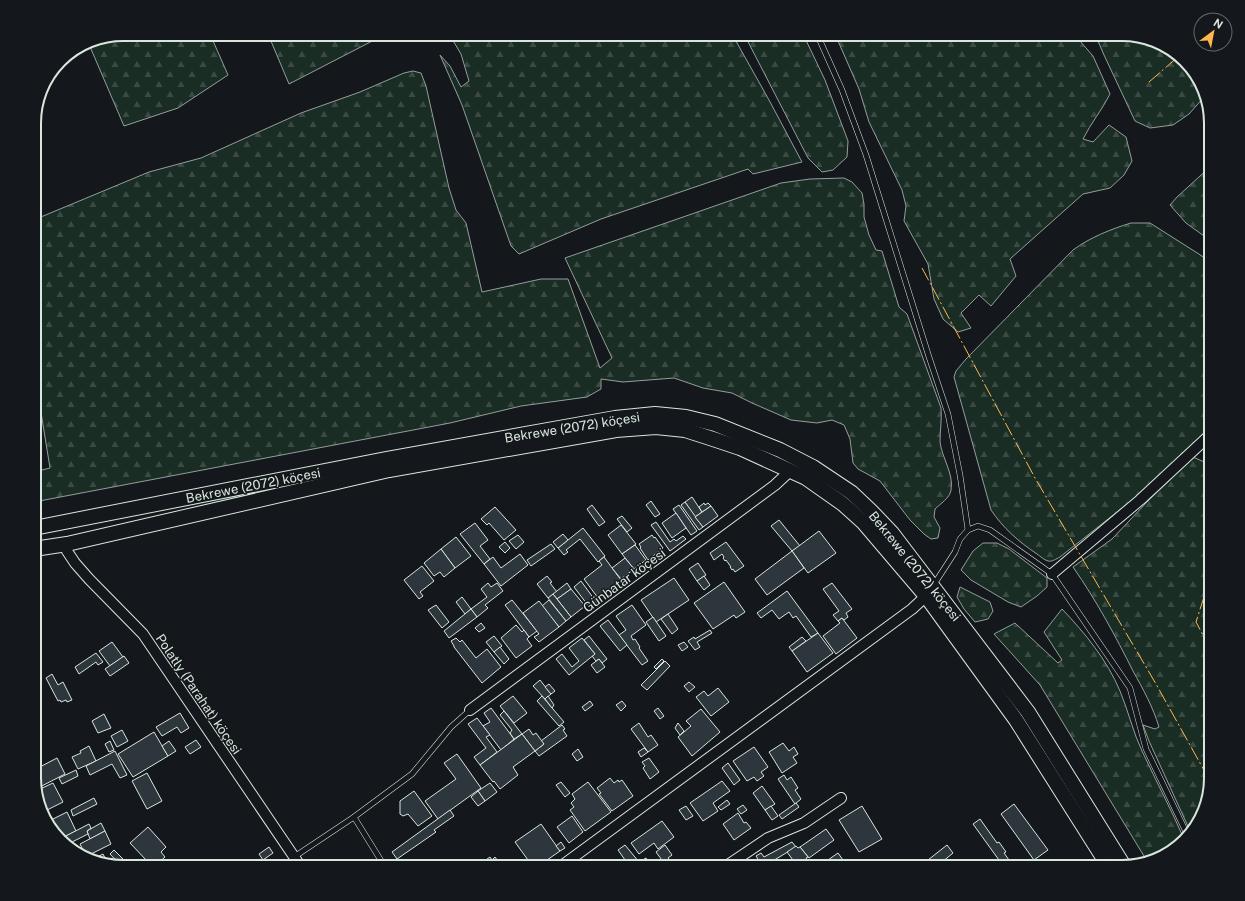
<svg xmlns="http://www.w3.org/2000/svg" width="1245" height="901" viewBox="0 0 1245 901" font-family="'Public Sans',sans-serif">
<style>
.forest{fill:url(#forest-firs);stroke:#939e99}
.building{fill:#2c363c;stroke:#d8e6dc}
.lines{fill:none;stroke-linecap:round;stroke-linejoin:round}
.service-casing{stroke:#d8e6dc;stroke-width:6}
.minor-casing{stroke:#d8e6dc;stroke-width:12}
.secondary-casing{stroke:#d8e6dc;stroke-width:16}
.service{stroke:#14181c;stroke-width:5}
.minor{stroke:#14181c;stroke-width:10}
.secondary{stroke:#14181c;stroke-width:14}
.power{stroke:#ffb74d;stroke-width:1;stroke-dasharray:14 3 2 3;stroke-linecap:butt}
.labels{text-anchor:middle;stroke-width:3;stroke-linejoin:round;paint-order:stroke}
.street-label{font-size:13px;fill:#d8e6dc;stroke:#14181c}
.rim{fill:none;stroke:#d8e6dc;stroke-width:2}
</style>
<defs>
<pattern id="forest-firs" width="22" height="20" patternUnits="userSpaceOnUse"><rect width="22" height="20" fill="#1a2d24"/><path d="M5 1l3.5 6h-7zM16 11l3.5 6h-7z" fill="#3b4b43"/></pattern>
</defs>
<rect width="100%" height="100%" fill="#14181c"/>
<g class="forest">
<path d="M123,34h87l18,41 -50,33 -54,18 -36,-84z"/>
<path d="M268,34h120l-6,2 -93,48z"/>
<path d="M449,34h283l37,66 33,62 -49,12 -5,-5 -147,50 -82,35 -8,-8 -49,-141 -22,-50 10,11 11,21 8,-6 -8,-27z"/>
<path d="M744,34h59l22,46 23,61 -1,16 -14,13 -11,2 -14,-14z"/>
<path d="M835,34h229l16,7 13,15 17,38c-8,16 -19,29 -27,45l10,3 16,-17 17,12 6,24 -8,14 -14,13 -27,6 -73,65 6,17 -25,30 -12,-11 -18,18 10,15 -13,4 -15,-13 -9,-20 -6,-35 -24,-43 2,-15 -4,-16 -33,-68 -10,-33z"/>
<path d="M1095,34h27l54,18 26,31 3,13 -16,18 -16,11 -23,3 -15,-7 -31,-66z"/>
<path d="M413,71l8,2 5,13 23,102 7,22 10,13 16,69 59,-13h27l32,89 12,-10 -47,-100 216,-75 29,-4 34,-1 8,4 10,11 2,11v13l5,18 7,15 6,1 17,56 8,7 34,94c1,11 -1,23 -1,34 2,16 14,32 11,48 -1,8 -11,14 -16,19l-1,8 6,11 -2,10 -7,1 -7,-5 -14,-14 -30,-39 -22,-12 -5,-6 -3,-24 -6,-14 -12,-5 -15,3 -26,-3 -39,-17 -20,-10 -29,-5 -29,-10 -51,4 -22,-3v10l-14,8 -66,9 -71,17 -416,79v-30l16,-4 -16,-99v-148l2,-2 113,-47 52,-14 100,-45 59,-21 44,-19z"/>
<path d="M1211,166v75l-25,-18 -16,-18 7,-8z"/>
<path d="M1131,223h19l52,33 9,7v164l-22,22 -53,48 -76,60c-4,2 -8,5 -12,4 -4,-1 -8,-5 -11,-7 -18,-12 -34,-26 -46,-44l-37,-133 2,-6 10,-12 107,-109c16,-12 38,-21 58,-27z"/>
<path d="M1193,457l18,8v313l-18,54 -2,1 -42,-92 -6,-16 12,4 4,-2c-6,-20 -16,-38 -26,-56 -18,-36 -37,-71 -60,-104l39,-28 35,-37z"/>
<path d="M983,543h14l12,6 38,29v9l-10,9 -16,11 -13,-5 -37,-22 -10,-10 12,-19z"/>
<path d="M960,587l30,15 3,9 -5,8 -13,3 -11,-13 -7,-12z"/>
<path d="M1062,609c23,24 45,51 58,82 8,19 13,41 22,60 14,30 29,58 42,88l-22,19 -15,3 -107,-176 -46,-51 21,-11 43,40 4,-3 -18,-28z"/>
</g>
<g class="building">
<path d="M692,497l10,15 -7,5 -10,-15z"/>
<path d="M651,501l9,13 -5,3 -9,-12z"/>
<path d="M685,502l18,25 -4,3 -18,-25z"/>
<path d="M704,503l1,2 3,-2 3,3 -9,6 -3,-5z"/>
<path d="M592,505l13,17 -6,4 -12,-17z"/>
<path d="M679,505l18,26 -6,4 -18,-26z"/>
<path d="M711,506l7,10 -15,11 -8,-10z"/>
<path d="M495,507l21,23 -12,10 -15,-17 -2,2 -6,-6z"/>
<path d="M676,513l10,15 -14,10 -10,-15z"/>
<path d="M622,516l10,12 -5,4 -10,-13z"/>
<path d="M779,520l21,26 -8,5 -21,-25z"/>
<path d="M656,522l14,20 4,-3 2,2 7,-5 3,3 -16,12 -19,-26z"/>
<path d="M475,523l13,17 -8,6 10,13 -6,5 -24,-30z"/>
<path d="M621,525l15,19 -14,10 -14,-19z"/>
<path d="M583,528l22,28 -7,6 -18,-23 -14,11 2,2 -4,3 -6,-7z"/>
<path d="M819,531l17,22 -28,20 -16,-22z"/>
<path d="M563,534l5,6 -10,8 -5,-6z"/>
<path d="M518,535l6,7 -8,7 -7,-8z"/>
<path d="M652,535l2,3 1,-1 8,11 -15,12 -8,-12 1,-1 -2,-3z"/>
<path d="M456,537l15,19 -16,12 -14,-19z"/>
<path d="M505,542l5,6 -5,5 -6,-6z"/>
<path d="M726,542l18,24 -9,6 -2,-3 -1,1 -2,-3h1l-5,-7 -1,1 -2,-3 1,-1 -2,-3 -8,6 -4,-7z"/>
<path d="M551,544l4,5 -24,17 -4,-6z"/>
<path d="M635,545l11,15 -12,9 -12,-15z"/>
<path d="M441,549l14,19 -11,9 -4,-5 -6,4 -10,-13z"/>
<path d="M792,551l12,17 -37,27 -12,-16z"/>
<path d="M520,554l8,11 -27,21 -17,-22 9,-7 8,11z"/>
<path d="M604,557l17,23 -23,18 -14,-19 18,-14 -3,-4z"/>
<path d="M625,558l9,11 -13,10 -9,-11z"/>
<path d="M698,563l8,12 -9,6 -8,-12z"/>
<path d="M422,566l12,15 -14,11 3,4 -4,3 -15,-19z"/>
<path d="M547,576l5,6 -2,1 7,9 -9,6 -11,-14z"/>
<path d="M704,576l6,9 -6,5 -7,-9z"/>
<path d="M674,578l15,22 -33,22 -15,-22z"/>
<path d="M581,581l16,22 -7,5 -16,-21z"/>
<path d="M724,582l21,30 -9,6 -2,-3 -21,14 -19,-26z"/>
<path d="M488,583l3,4 6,-4 6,8 -18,14 3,3 -11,9 -6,-8 16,-12 -6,-8z"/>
<path d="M567,583l4,6 -14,10 -4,-5z"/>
<path d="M832,583l20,26 -6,4 2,4 -4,3 -2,-2 -4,3 -5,-6 6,-4 -16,-22z"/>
<path d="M571,589l14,17 -14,11 -14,-18z"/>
<path d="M787,591l31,42 -7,4 -15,-21 -3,2 -4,-6 -10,7 -7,-9 -11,8 -4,-5z"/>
<path d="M553,594l18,23 -5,4 -18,-23z"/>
<path d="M462,597l9,12 -6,5 -9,-12z"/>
<path d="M512,600l25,31 -8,6 -24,-32z"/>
<path d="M549,600l17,21 -7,6 -17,-21z"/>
<path d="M539,601l20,26 -20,15 -5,-5 5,-3 -16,-21z"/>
<path d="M436,605l13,17 -7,6 -14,-18z"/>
<path d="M632,605l14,20 -15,11 2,4 2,-1 5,8 -1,1 9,13 -6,4 -23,-30 7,-5 -10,-14z"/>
<path d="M471,609l6,8 -28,21 -5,-7z"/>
<path d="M668,614l10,15 -6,5 -11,-15z"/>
<path d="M653,617l13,19 -7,5 -13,-19z"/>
<path d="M842,618l15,20 -21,16 -13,-18 17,-13 -2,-2z"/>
<path d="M608,620l19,25 -7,6 -20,-25z"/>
<path d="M481,623l4,5 -6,4 -4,-4z"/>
<path d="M516,625l6,7 2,-2 5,7 -2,2 5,7 -16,12 -15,-20z"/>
<path d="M710,630l2,3 -15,9 3,5 -5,3 -7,-9 6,-4 1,2z"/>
<path d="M818,633l15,20 -26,19 -15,-21z"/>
<path d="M494,636l8,10 -8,6 -8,-10z"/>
<path d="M589,636l18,23 -5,4 -3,-4 -3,2 -4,-5 3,-2 -11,-14z"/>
<path d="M802,637l4,4 -14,10 -3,-4z"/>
<path d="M456,638l4,4 2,-2 14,18 11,-9 14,18 -19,16 -28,-36v-1l-3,-5z"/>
<path d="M582,638l13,16 -26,21 -13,-16 6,-5 10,13 7,-6 -10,-13z"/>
<path d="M112,642l11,15 -13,9 -11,-15z"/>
<path d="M684,642l4,5 -6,4 -4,-6z"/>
<path d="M500,647l9,12 -5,5 -10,-12z"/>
<path d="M96,653l7,9 -5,3 -2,-3 -17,12 -4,-7z"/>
<path d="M124,656l5,7 -19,13 -5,-7z"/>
<path d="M599,659l6,8 -8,6 -6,-8z"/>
<path d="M662,659l2,2 -8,8 -2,-2z"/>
<path d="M665,661l5,5 -23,24 -6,-5z"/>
<path d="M52,674l6,11 5,-3 9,18 -5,2 -1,-2 -5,2 -1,-2 -2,1 -12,-23z"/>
<path d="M540,680l11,14 -6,5 -12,-13z"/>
<path d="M689,682l6,5 -6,5 -5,-6z"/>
<path d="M549,684l6,7 -4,3 -6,-7z"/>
<path d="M718,688l11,14 -18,14 -15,-19 8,-6 4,5z"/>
<path d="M513,696l14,17 -13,10 -14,-17z"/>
<path d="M542,696l22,26 -5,4 -22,-25z"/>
<path d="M548,696l6,9 -2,3 -7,-9z"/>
<path d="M590,701l3,4 -8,6 -3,-4z"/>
<path d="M622,701l4,5 -5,5 -5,-6z"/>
<path d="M491,708l23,31 -13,11 -18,-24 7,-4 -6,-9z"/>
<path d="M658,708l6,8 -4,3 -6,-8z"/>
<path d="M701,709l19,23 -28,24 -14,-19 13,-11 -5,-5z"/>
<path d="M504,711l18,23 -8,5 -4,-6 2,-3 -12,-15z"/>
<path d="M180,713l9,15 -8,5 -4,-6 -15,9 -6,-9z"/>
<path d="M104,714l7,14 -13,5 -6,-12z"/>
<path d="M477,718l13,17 -4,2 11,15 -17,13 -6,-8 12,-9 -18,-24z"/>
<path d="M639,723l9,14 3,-2 7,10 -10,7 -17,-23z"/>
<path d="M678,723l6,8 -4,4 -5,-7z"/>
<path d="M562,725l3,4 -2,1 4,6 -28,20 -4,-5 9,-7 -3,-3z"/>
<path d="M34,726l6,11 -6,3z"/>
<path d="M529,729l4,6 3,-2 8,11 -9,7 -13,-17z"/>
<path d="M122,730l6,11 -11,6 -6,-11z"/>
<path d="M154,732l14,24 -35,21 -15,-23z"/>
<path d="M522,734l13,17 -22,16 5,8 -18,14 -6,-8 -1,1 -13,-17z"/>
<path d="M196,740l5,7 -11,7 -5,-7z"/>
<path d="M110,741l4,9 -5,2 -4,-8z"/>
<path d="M169,741l7,10 -8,5 -6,-10z"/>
<path d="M783,743l6,8 5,-4 4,7 -5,3 4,6 -15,10 -13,-21z"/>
<path d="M89,746l7,15 -18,8 -6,-12 9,-4 -1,-2z"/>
<path d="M754,747l14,20 -7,5 3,4 -7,5 -3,-4 -7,4 -14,-20z"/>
<path d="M644,748l4,4 -7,5 -3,-5z"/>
<path d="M578,749l5,8 -6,4 -5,-7z"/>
<path d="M115,751l12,24 -7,3 -8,-14 -22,11 -4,-9z"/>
<path d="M457,754l24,34 -43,31 -13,-18 31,-22 -12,-16z"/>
<path d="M57,758l8,16 -29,15 -2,-5v-14z"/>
<path d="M649,758l10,14 -9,7 -7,-11 2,-2 -3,-4z"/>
<path d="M728,763l12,17 -6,5 -12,-17z"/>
<path d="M76,770l2,6 -16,8 -3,-6z"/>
<path d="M147,773l15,28 -15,8 -15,-28z"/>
<path d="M784,775l3,5 4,-3 7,11 -3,2 6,9 -6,5 -17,-25z"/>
<path d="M610,778l4,5 4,-3 1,2 3,-2 11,16 -21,15 -13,-17 2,-1 -4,-5z"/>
<path d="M722,781l8,10 -17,12 5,8 -15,10 -13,-18z"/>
<path d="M561,782l9,11 -5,4 -9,-12z"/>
<path d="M588,782l23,30 -26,19 -15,-21 4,-3 -3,-4 4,-4 -3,-5z"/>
<path d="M53,783l10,19 -18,9 -9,-20z"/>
<path d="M490,783l7,9 -12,9 -7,-10z"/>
<path d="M762,786l13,18 -10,6 -12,-17z"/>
<path d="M414,791l18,25 -14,10 -10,-12 -5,2 -3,-2v-13z"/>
<path d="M478,791l7,10 -7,5 -7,-9z"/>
<path d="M94,798l3,6 -24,12 -2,-6z"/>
<path d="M727,800l3,4 -9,6 -3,-3z"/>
<path d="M796,803l3,4 -17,12 -3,-4z"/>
<path d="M1014,804l34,46 -14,10 -33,-46z"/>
<path d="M743,805l4,5 -6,4 -4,-5z"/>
<path d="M686,806l7,10 -7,4 -7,-10z"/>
<path d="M771,806l7,10 -6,4 -7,-10z"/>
<path d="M862,806l20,33 -23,13 -20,-32z"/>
<path d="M450,810l4,6 -20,14 2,2 -39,27 -5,-7z"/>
<path d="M67,812l9,19 -16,8 -4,-5 -7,-13z"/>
<path d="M738,813l6,10 2,-1 5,6 -17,12 -11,-16z"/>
<path d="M572,816l11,16 -14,11 -12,-16z"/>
<path d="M980,819l17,24 2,-1 7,10 -2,1 10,14h-10l-31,-43z"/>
<path d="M662,821l12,16 -16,12 -4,-6 -15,11 -8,-11z"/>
<path d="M101,823l4,8 -15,8 -3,-8z"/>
<path d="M89,824l2,4 -4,3 1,3 -22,11 -6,-6z"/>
<path d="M541,824l19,27 -23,16h-4l-18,-25z"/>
<path d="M148,827l18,20 -5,5 4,5 -11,10h-9l-1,-1 4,-4 -18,-19z"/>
<path d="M826,829l8,11 -25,18 -9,-11z"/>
<path d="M105,831l6,13 -22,11 -4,-1 -5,-10z"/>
<path d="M561,842l4,6 -5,3 -4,-5z"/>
<path d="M792,842l4,5 -25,15 1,2 -5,3h-21l12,-8 -2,-3 5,-3 3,4z"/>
<path d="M625,845l14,17 3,5h-12l-12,-17z"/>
<path d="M665,845l7,10 -4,3 5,6 -4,3h-2l-11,-15z"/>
<path d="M947,845l6,8 -17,14h-3l-5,-7z"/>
<path d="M796,846l2,2 2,-1 8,10 -2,1 6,9h-14l-11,-15z"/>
<path d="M269,847l4,6 -10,7 -4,-6z"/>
<path d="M114,850l16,16 -1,1h-7l-12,-13z"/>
<path d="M838,853l10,14h-30z"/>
<path d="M103,854l4,8 -12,-4z"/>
<path d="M490,857l2,3 3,-3 7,10h-15l-4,-5z"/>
<path d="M646,858l6,8 -1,1h-9l-3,-5z"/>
<path d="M617,860l5,7h-15z"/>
<path d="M679,862l4,5h-11z"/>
</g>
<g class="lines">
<g class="service-casing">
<g id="service">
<path d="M817,34l25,56 24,65 63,202 19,57 12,61 8,55"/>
<path d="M933,586l22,-34 5,-13 8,-9 10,-4 12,4 62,44 78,114 16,61 42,87"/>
<path d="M354,817l31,50"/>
<path d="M294,857l60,-40 58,-43 39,-47 19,-17"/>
</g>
</g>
<g class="minor-casing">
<g id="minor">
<path d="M67,544v7l8,12 14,16 54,55 158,233"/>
<path d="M1052,574l88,-74 71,-66"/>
<path d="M470,710l305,-225 16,-15"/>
<path d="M560,867l352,-258 14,-13"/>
<path d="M725,867l43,-29 36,-15 37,-25"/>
</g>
</g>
<g class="secondary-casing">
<g id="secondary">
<path d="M34,528l352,-69 229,-41 40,-4 31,3 29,7 65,26 33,17 39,26 19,18 21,22 136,179 96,154"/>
<path d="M34,549l33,-5 322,-74 227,-40 40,-3 29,3 28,9 27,9 66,30 37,26 20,18 63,74 90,124 93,147"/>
</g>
</g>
<use href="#service" class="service"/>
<use href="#minor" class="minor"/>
<use href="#secondary" class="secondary"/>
<g class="power">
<path d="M1149,82l30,-26"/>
<path d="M922,268l113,210 121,206 54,97"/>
<path d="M1211,575l-15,47 15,28"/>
</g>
</g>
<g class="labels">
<g class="street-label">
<text transform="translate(572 427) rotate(-9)" y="5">Bekrewe (2072) köçesi</text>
<text transform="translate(253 485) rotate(-11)" y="5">Bekrewe (2072) köçesi</text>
<text transform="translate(915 566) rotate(51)" y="5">Bekrewe (2072) köçesi</text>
<text transform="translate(624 580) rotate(-36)" y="5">Günbatar köçesi</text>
<text transform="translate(199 694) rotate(56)" y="5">Polatly (Parahat) köçesi</text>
</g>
</g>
<path d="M0 0H1245V901H0ZM123 41H1122A82 82 0 0 1 1204 123V778A82 82 0 0 1 1122 860H123A82 82 0 0 1 41 778V123A82 82 0 0 1 123 41Z" fill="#14181c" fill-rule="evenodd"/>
<path class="rim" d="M123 41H1122A82 82 0 0 1 1204 123V778A82 82 0 0 1 1122 860H123A82 82 0 0 1 41 778V123A82 82 0 0 1 123 41Z"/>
<g transform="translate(1213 32) rotate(32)"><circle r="19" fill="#14181c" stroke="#626a69"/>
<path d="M0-3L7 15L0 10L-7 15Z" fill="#ffb74d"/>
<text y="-6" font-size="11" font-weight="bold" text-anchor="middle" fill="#d8e6dc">N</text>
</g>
</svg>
